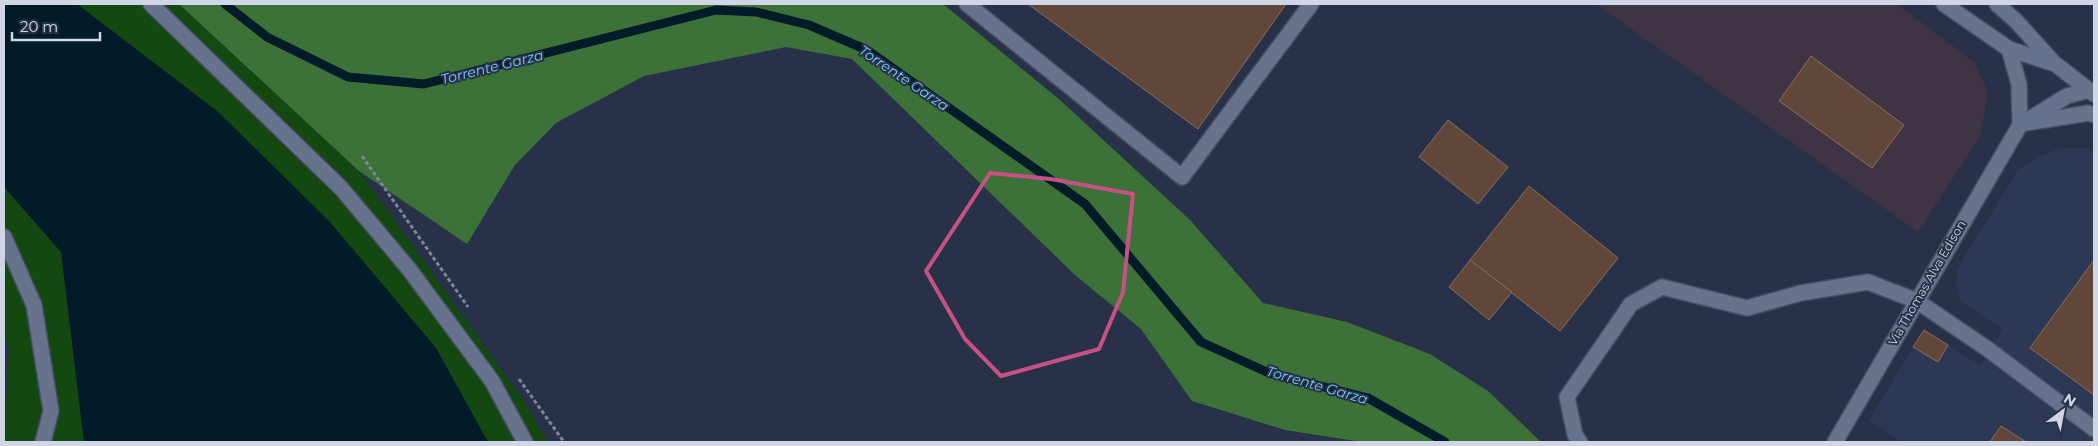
<svg xmlns="http://www.w3.org/2000/svg" width="2098" height="446" viewBox="0 0 2098 446" font-family="Montserrat,sans-serif">
<style>
.built{fill:#2d3855}
.industrial{fill:#3f3444}
.green{fill:#134810}
.forest{fill:#3c7238}
.water{fill:#011b28}
.lines{fill:none;stroke-linecap:round;stroke-linejoin:round}
.stream{stroke:#011b28;stroke-width:9}
.building{fill:#61463a;stroke:#8b6d60}
.lane-casing{stroke:#464d61;stroke-width:18}
.street-casing{stroke:#464d61;stroke-width:18}
.secondary-casing{stroke:#464d61;stroke-width:18}
.path{stroke:#7e8598;stroke-width:3;stroke-dasharray:4 2.5;stroke-linecap:butt}
.lane{stroke:#67728c;stroke-width:15}
.street{stroke:#67728c;stroke-width:15}
.secondary{stroke:#67728c;stroke-width:15}
.marked{fill:none;stroke:#c65184;stroke-width:4;stroke-linejoin:round}
.labels{text-anchor:middle;stroke-width:4;stroke-linejoin:round;paint-order:stroke}
.street-label{font-size:12px;fill:#d0d6e5;stroke:#283147}
.water-label{font-size:14px;font-style:italic;fill:#73cafa;stroke:#283147}
</style>
<rect width="100%" height="100%" fill="#283147"/>
<path class="built" d="M2060,148h26l8,3v291h-194l-31,-22 44,-73 25,15 10,-17 32,20 23,-35 -42,-29 -5,-14 1,-18 61,-99 19,-13z"/>
<path class="industrial" d="M1596,4h301l77,58 14,30 -8,45 -62,95z"/>
<g class="green">
<path d="M77,4h102l180,167 162,226 27,45h-60l-52,-94 -106,-126 -113,-111z"/>
<path d="M4,187l57,65 23,190h-80l5,-90 -5,-24z"/>
</g>
<path class="forest" d="M179,4h764l117,96 130,120 73,83 84,19 83,32 58,37 53,51h-179l-77,-12 -93,-29 -51,-72 -66,-54 -223,-216 -66,-12 -142,29 -88,47 -41,42 -48,79 -108,-73z"/>
<path class="water" d="M4,4h73l140,107 113,111 106,126 52,94h-404l-23,-190 -57,-65z"/>
<g class="lines">
<path class="stream" d="M225,4l42,33 81,40 76,7 292,-74 40,2 53,13 58,25 218,154 116,138 68,31 99,25 77,44"/>
</g>
<g class="building">
<path d="M1028,4h258l-88,125z"/>
<path d="M1811,56l93,69 -32,43 -93,-67z"/>
<path d="M1448,120l60,47 -30,37 -59,-47z"/>
<path d="M1529,186l89,72 -58,73 -90,-71z"/>
<path d="M1470,260l42,32 -23,28 -40,-33z"/>
<path d="M2094,260v135l-64,-47z"/>
<path d="M1924,330l24,15 -10,17 -25,-15z"/>
<path d="M2001,426l25,16h-36z"/>
</g>
<g class="lines">
<g class="lane-casing">
<g id="lane">
<path d="M967,4l215,173 129,-173"/>
<path d="M1580,442l-5,-7 -8,-38 64,-93 31,-17 85,21 54,-15 67,-11 49,19 72,49 105,79"/>
</g>
</g>
<g class="street-casing">
<g id="street">
<path d="M151,4l190,184 68,81 83,112 33,61"/>
<path d="M2009,49l10,35 1,41"/>
<path d="M2026,123l62,-10 6,2"/>
<path d="M4,237l30,68 17,106 -8,31"/>
<path d="M1835,442l185,-317 47,-29 22,-6"/>
</g>
</g>
<g class="secondary-casing">
<g id="secondary">
<path d="M1944,4l65,45 43,14"/>
<path d="M1997,4l20,18 37,41 40,31"/>
</g>
</g>
<g class="path">
<path d="M362,156l106,151"/>
<path d="M519,379l45,63"/>
</g>
<use href="#lane" class="lane"/>
<use href="#street" class="street"/>
<use href="#secondary" class="secondary"/>
</g>
<path class="marked" d="M990,173l61,6 82,15 -10,98 -24,57 -98,27 -36,-37 -39,-68z"/>
<g class="labels">
<g class="street-label">
<text transform="translate(1927 283) rotate(-60)" y="4">Via Thomas Alva Edison</text>
</g>
<g class="water-label">
<text transform="translate(492 67) rotate(-14)" y="5">Torrente Garza</text>
<text transform="translate(904 78) rotate(34)" y="5">Torrente Garza</text>
<text transform="translate(1317 385) rotate(16)" y="5">Torrente Garza</text>
</g>
</g>
<rect width="2098" height="446" fill="none" stroke="#d0d6e5" stroke-width="10"/>
<g transform="translate(2063 411) rotate(32)" stroke="#283147" stroke-width="4" paint-order="stroke">
<path d="M0-4L9 19L0 12L-9 19Z" fill="#d0d6e5"/>
<text y="-8" font-size="14" font-weight="bold" text-anchor="middle" fill="#d0d6e5">N</text>
</g>
<path d="M12 32v8h88v-8" fill="none" stroke="#d0d6e5" stroke-width="2.5"/>
<text x="20" y="32" font-size="15" fill="#d0d6e5" stroke="#283147" stroke-width="4" paint-order="stroke">20 m</text>
</svg>
